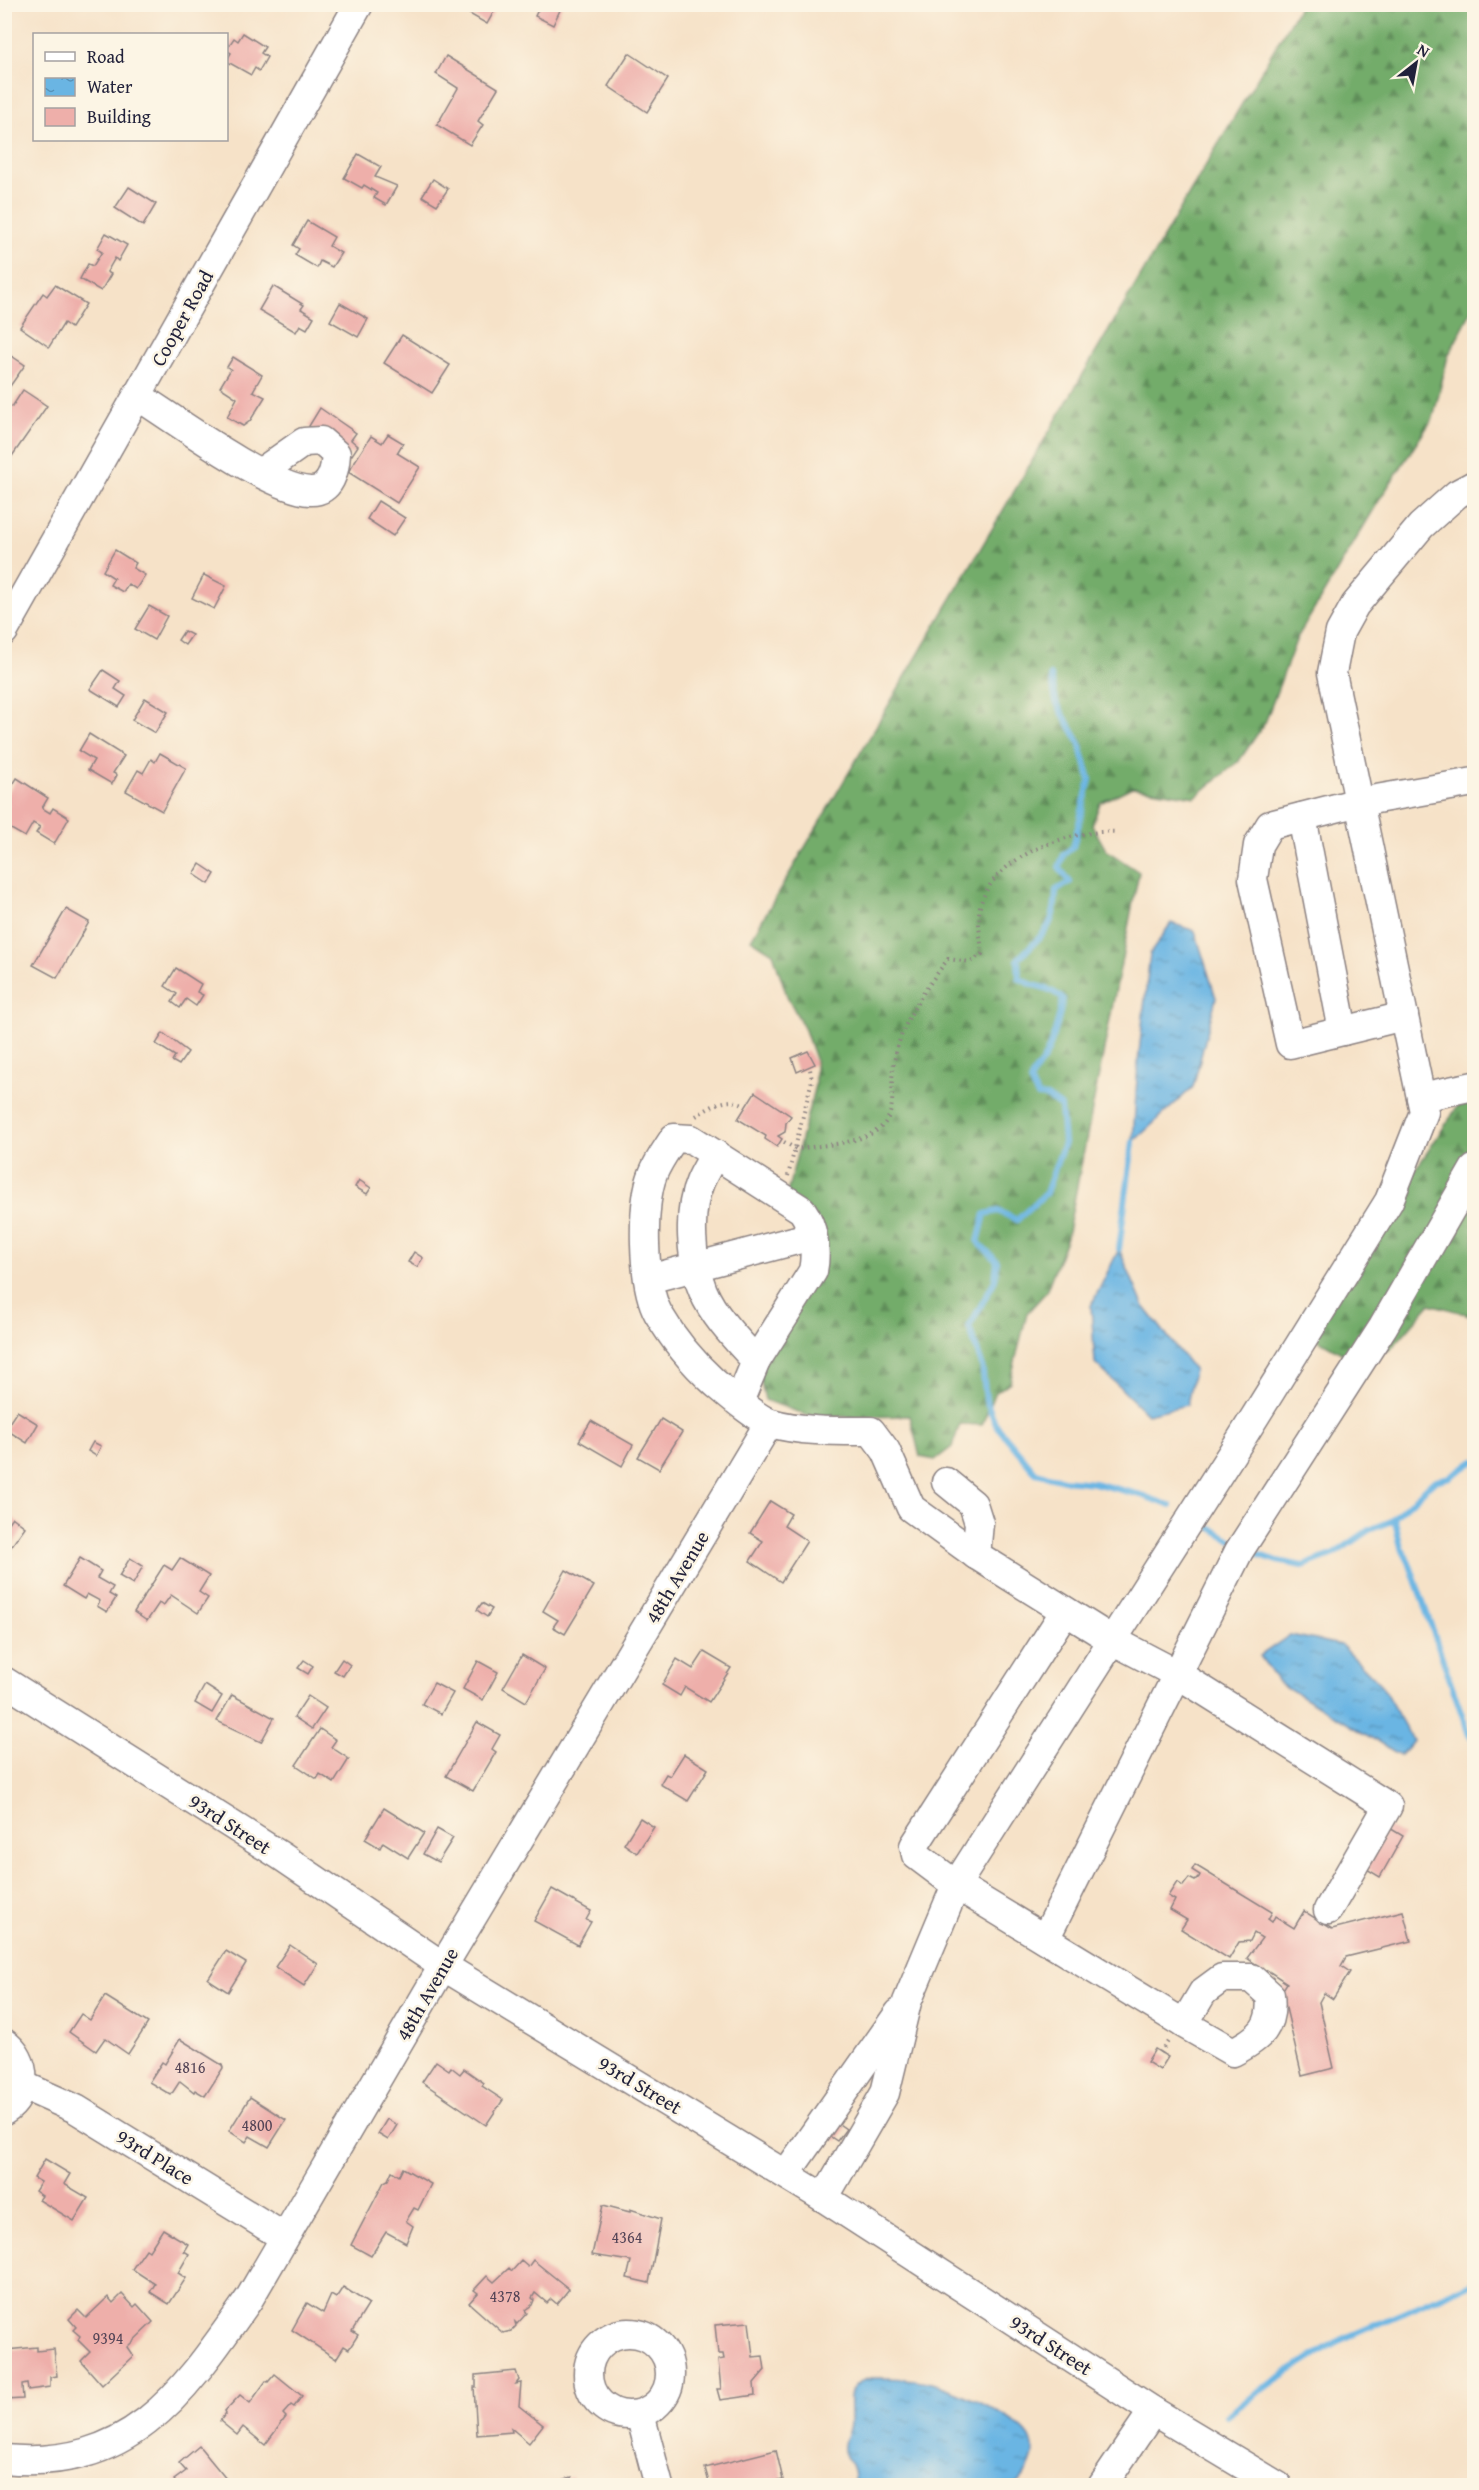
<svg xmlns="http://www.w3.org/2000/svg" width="1479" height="2490" viewBox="0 0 1479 2490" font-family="'Gentium Book Plus',serif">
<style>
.forest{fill:url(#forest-firs);stroke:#4a6753;stroke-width:1.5}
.water{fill:url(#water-ripples);stroke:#466c8f;stroke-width:1.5}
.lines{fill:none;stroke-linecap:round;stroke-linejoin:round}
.stream{stroke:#6ab5e3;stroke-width:6}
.building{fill:#eeafaa}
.minor-casing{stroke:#8c8282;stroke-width:31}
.path{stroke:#8c8282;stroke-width:4;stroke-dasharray:1.5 4.5;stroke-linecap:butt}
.minor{stroke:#fff;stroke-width:28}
.labels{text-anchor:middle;stroke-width:5;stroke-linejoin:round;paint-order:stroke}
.number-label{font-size:16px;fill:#554557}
.street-label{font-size:20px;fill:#22223b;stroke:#fcf5e5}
</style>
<defs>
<pattern id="forest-firs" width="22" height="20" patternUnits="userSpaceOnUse" patternTransform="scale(1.5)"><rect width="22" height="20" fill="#73ac6b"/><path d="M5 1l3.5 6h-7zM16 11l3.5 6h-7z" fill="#5e8c59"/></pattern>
<pattern id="water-ripples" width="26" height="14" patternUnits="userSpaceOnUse" patternTransform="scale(1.5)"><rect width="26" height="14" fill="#6ab5e3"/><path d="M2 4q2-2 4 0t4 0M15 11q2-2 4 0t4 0" fill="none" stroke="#5793b9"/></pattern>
</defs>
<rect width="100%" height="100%" fill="#fcf5e5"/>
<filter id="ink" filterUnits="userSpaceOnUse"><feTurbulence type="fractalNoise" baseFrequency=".0167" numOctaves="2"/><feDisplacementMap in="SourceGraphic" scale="12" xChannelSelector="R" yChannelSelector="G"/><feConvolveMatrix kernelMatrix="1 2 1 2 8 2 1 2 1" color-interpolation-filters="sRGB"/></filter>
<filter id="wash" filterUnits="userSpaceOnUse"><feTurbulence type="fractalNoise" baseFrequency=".008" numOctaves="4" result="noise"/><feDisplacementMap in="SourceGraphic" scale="24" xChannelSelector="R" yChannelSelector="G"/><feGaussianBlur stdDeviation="1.35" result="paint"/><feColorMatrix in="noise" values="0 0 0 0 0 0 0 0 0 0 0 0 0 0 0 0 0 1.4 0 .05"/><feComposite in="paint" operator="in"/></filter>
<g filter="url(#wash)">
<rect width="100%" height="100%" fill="#f6e2c8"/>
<g class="forest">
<path d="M1300,5h174v301l-26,50 -15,62 -53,81 -83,139 -32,85 -26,38 -44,36 -63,-10 -32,16 -8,22 14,25 33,22 -72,365 -21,55 -19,21 -17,69 -16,12 -12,31 -22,-1 -8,23 -17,13 -15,-3 -10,-41 -60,1 -44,-2 -41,-15 -6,-27 65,-124 -37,-56 28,-108v-26l-10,-29 -18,-34 -14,-43 -22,-14z"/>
<path d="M1474,1102v214l-44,-12 -40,46 -47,4 -30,-17 87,-144 58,-87z"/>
</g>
<g class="water">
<path d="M1171,923l24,8 21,67 -23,89 -60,55 5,-80 12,-108z"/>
<path d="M1119,1249l24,56 51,65 -7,35 -40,9 -52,-51 -4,-57z"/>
<path d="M1290,1635l51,10 40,40 32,56 -13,14 -122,-73 -18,-26z"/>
<path d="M871,2378c20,0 40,0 60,5 23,6 90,35 100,57 7,14 -4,36 -16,45h-160c-1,-6 -1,-12 -3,-18 -2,-6 -8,-11 -8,-17 -2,-11 6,-17 6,-27 1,-22 -7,-39 21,-45z"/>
</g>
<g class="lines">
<g class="stream">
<path d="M1051,676l5,26 23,40 11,37 -17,68 -9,7 -5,13 11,15 -14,8c-1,40 -13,43 -38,69l1,19c18,12 26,5 44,21 -3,16 -12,51 -21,63 -6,8 -9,10 -12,20l8,14 9,1 14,10 3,36 -18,50 -29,27 -19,-9 -13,3 -7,28 19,19 -2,19 -26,47 13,38 4,35 10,25 40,48 28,7 30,3 47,12 30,11"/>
<path d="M1119,1249l14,-107"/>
<path d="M1394,1518l7,29 8,15 59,170 6,9"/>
<path d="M1199,1521l34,20"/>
<path d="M1248,1551l29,10 26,5 31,-12 35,-24 20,-8 45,-41 16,-4 24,-16"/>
<path d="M1226,2416l48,-35 62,-39 138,-60"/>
</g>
</g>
<g id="blocks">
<g class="building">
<path d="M471,4h27l-11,20 -21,-12z"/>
<path d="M541,4l21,2 -9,19 -18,-9z"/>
<path d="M243,33l22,14 -4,6 6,4 -8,14 -4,-3 -4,7 -25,-14 5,-8 -5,-3 8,-12 4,3z"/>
<path d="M629,53l39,26 -21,33 -39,-26z"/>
<path d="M446,56l52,32 -20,33 5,4 -13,20 -33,-20 21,-37 -22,-14z"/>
<path d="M358,154l23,13 -6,10 22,9 -11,19 -12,-7 3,-5 -13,-8 -2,3 -18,-10z"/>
<path d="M433,179l15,10 -11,16 -15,-9z"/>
<path d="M129,187l27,17 -13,22 -28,-18z"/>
<path d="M307,221l27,16 -5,9 12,7 -9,14 -12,-6 -3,7 -22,-13 4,-6 -6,-4z"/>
<path d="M106,233l21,12 -9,16 -3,-3 -8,14 4,2 -10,17 -21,-12 8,-15 5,2 9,-14 -5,-3z"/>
<path d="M55,285l31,19 -15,24 -7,-5 -15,24 -29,-20 23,-34 4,3z"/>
<path d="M273,286l31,19 -3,4 13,8 -7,12 -7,-4 -4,7 -37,-22z"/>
<path d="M340,303l28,16 -10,18 -28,-16z"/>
<path d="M402,335l48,30 -18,28 -48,-30z"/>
<path d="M4,351l21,14 -17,24 -4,-2z"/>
<path d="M233,357l29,18 -9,16 12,6 -15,24 -7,5 -16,-9 10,-19 -17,-11 11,-18 -4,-2z"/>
<path d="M23,390l24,16 -37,53 -6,-3v-48l3,-5 5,4z"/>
<path d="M320,408l36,25 -5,7 7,6 -6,9 -43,-29z"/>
<path d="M388,434l15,9 -6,10 23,14 -23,36 -49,-31 23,-36 11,7z"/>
<path d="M378,501l27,17 -12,18 -26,-17z"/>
<path d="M115,550l21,13 -3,5 12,7 -9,14 -8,-5 -5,8 -13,-7 4,-7 -11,-7z"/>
<path d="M204,575l22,11 -12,23 -22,-11z"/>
<path d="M149,606l18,10 -13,24 -19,-11z"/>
<path d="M184,631l8,4 -7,10 -7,-5z"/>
<path d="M103,670l17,11 -5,8 11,7 -7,11 -29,-18z"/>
<path d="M145,698l23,14 -13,21 -23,-13z"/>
<path d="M89,734l35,22 -11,17 4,2 -5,9 -24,-14 6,-10 -15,-9z"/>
<path d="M160,753l26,15 -24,43 -36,-20 12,-21 5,3 8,-14 4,3z"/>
<path d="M17,778l31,20 -6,10 8,5 3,-5 16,10 -15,26 -18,-11 4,-6 -7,-4 -8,14 -21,-12v-13l5,-7 -5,-6z"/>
<path d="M200,864l15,10 -6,10 -15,-10z"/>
<path d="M66,909l23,13 -32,56 -24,-13z"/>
<path d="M176,968l25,16 -4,8 6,3 -7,11 -10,-7 -6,9 -8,-6 5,-8 -12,-8z"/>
<path d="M163,1033l25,19 -9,13 -7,-4 3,-5 -19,-12z"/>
<path d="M808,1051l7,13 -18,8 -5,-14z"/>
<path d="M755,1092l36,24 -5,7 -1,9 -7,4 4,3 -5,8 -12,-8 1,-3 -28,-17z"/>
<path d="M359,1180l12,8 -4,6 -12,-7z"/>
<path d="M414,1252l9,6 -6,9 -9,-5z"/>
<path d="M17,1411l21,13 -11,19 -22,-14z"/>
<path d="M661,1419l21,13 -23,37 -21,-12z"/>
<path d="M591,1421l42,24 -11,21 -43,-25z"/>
<path d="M93,1442l8,4 -5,10 -8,-5z"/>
<path d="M770,1501l21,13 -7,12 23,15 -26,41 -31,-21 13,-20 -13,-8z"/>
<path d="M12,1517l13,10 -17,24 -4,-2v-26l3,1z"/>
<path d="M80,1558l21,13 -4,7 16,9 -4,7 7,4 -9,14 -10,-6 3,-5 -13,-7 -3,5 -21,-13z"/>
<path d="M130,1558l13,8 -10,18 -14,-8z"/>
<path d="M180,1558l29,18 -10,16 9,6 -10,15 -27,-18 -8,11 -4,-3 -12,18 -13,-9 30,-47 8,5z"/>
<path d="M566,1570l28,16 -29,48 -12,-7 5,-7 -15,-9z"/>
<path d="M482,1603l10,6 -5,8 -10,-7z"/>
<path d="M704,1652l27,16 -22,34 -24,-15 -5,9 -18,-11 15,-26 16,10z"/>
<path d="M522,1655l23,14 -19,33 -23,-14z"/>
<path d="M342,1659l8,6 -7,11 -9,-5z"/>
<path d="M304,1660l9,6 -5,8 -10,-6z"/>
<path d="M478,1661l20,11 -15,28 -20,-11z"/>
<path d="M434,1683l19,10 -12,21 -19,-10z"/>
<path d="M205,1685l17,11 -10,17 -17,-10z"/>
<path d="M232,1695l42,23 -13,24 -44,-21z"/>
<path d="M308,1696l18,12 -14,21 -18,-12z"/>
<path d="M477,1722l23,13 -8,14 4,3 -23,39 -27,-15z"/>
<path d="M320,1729l16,11 -5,7 18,12 -15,24 -14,-9 -3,5 -21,-14z"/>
<path d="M684,1754l24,15 -20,32 -28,-17 6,-10 4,2z"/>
<path d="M384,1808l40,25 -16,25 -25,-16 -3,6 -15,-9z"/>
<path d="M640,1818l14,9 -17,26 -13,-9z"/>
<path d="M1388,1827l15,9 -23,41 -15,-9z"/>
<path d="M437,1829l16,9 -15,24 -15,-8z"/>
<path d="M1195,1865l77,47 -4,7 4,3 3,-6 19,12 10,-17 28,18 71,-18 8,30 -65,16 -5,9 9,6 -17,27 -9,-6 -5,9 15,66 -32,8 -20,-85 5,-8 -20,-13 -3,4 -9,-6 2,-3 -10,-7 15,-20 -8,-5 -4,8 -11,1 -10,17 -48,-30 6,-9 -17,-10 5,-10 -7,-4 9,-14 6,4 6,-8 6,3 4,-4 1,-2 -8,-5z"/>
<path d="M552,1889l39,22 -5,9 5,2 -13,23 -44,-24z"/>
<path d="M290,1945l28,19 -14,22 -29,-19z"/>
<path d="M226,1951l20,12 -18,29 -20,-13z"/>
<path d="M105,1996l43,27 -20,31 -23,-16 -9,13 -27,-19 12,-18 9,6z"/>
<path d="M180,2039l42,26 1,3 -18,28 -10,-6 -1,2 -14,-11 -9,14 -22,-13 13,-20 3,2z"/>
<path d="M1155,2049l13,8 -8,13 -13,-8z"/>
<path d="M436,2061l13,9 2,-3 9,7 4,-5 20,14 -2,3 21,14 -17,25 -64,-43z"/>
<path d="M250,2097l36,23 -17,27 -19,-11 -4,6 -17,-11z"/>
<path d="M387,2119l10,6 -9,15 -10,-6z"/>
<path d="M833,2120l13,9 -9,12 -12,-8z"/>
<path d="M45,2159l25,15 -6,10 24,14 -14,23 -35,-21 3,-4 -7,-5 6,-9 -7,-4z"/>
<path d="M403,2168l28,16 -13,26 -4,-2 -8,13 7,5 -7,17 -20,-11 -15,24 -20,-11 33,-63 4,-2 4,-9 7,5z"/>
<path d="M603,2205l27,7v-3l31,10 -12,64 -22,-5 4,-17 -39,-6z"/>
<path d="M163,2229l25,15 -4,7 5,3 -11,19 8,5 -17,26 -19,-12 5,-8 -23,-15 14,-20 3,2z"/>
<path d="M533,2260l36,29 -12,15 -6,-5 -4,4 -12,-10 -3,5 2,2 -2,5 -7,5 2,3 -10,11 -2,-2 1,4 -5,5 -8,2 -34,-30 9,-10 -4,-3 13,-14 7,6 15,-14 3,3 9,-10 7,6z"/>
<path d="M343,2287l26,17 -17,27 6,4 -9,14 -5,-3 -8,13 -44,-29 15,-27 16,10 8,-18 5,3z"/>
<path d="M122,2294l12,13 3,-3 16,18 -26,25 6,9 -31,29 -21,-24 9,-9 -12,-12 2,-4 -7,-6 3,-3 -7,-8 9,-9 8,8 22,-21 5,6z"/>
<path d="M749,2322l4,35 10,-1 2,14 -11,13 1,12 -35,5 -3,-11h4l-3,-29 6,-1 -1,-5h-5l-3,-29z"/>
<path d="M37,2347v4l17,-2 3,27 -7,1v10l-22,3 -1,-6 -5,1 1,14 -19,1 2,-50z"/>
<path d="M516,2371l3,9 -3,4 5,-1 -2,23 24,19 -14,18 -18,-15 1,4 -35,3 -3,-48h2v-12z"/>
<path d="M275,2374l27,22 -8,11 -3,-2 -8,9 3,3 -21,28 -22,-18 -6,8 -17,-14 6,-8 -1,-2 15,-16 10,8 16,-22 2,1z"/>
<path d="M199,2446l33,40h-54l-4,-6 12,-9 -7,-8z"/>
<path d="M776,2450l7,30 -14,3v3h-59l-5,-18z"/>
<path d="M572,2477l3,9h-28l-1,-1z"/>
</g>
</g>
</g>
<g filter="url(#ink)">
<use href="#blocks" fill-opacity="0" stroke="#8c8282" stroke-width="1.5"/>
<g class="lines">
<g class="minor-casing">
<g id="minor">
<path d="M138,396c37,24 132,93 172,95 21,1 25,-21 26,-37l-15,-13 -17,1 -44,31"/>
<path d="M4,631l355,-627"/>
<path d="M1302,817l41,214"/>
<path d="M1404,1016l-114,28 -37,-165 5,-34 12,-20 89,-23 115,-20"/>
<path d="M1421,1097l53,-11"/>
<path d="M715,1154c-5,9 -11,18 -15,28 -13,30 -9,80 3,109 11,26 34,49 53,70"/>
<path d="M649,1279l163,-43"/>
<path d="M739,1402l17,-41 57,-90c4,-20 1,-44 -11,-61l-111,-71 -17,-1c-7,11 -16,23 -21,36 -12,30 -11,110 5,139 15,26 35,50 57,70 12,10 42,36 56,40 30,9 69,8 100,8l15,20 25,57 65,47 136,85 67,35 209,131 -60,104"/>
<path d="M946,1482l27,22 6,19 -3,32"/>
<path d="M1065,1611l-151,235 2,9 40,30 225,137 3,2 49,28c27,-14 41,-25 37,-57l-19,-17h-29l-19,14 -19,32"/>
<path d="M4,1681l277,175 162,110 381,232 329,213 125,75"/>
<path d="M1045,1939l194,-388 144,-224 91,-158"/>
<path d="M4,2043c24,16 25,53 0,68"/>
<path d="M22,2085l54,24 208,128"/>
<path d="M786,2174l113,-161"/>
<path d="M824,2198l61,-105 22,-91 49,-117 285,-446 148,-238 35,-89 -92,-439 8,-41 15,-27 66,-79 36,-32 17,-9"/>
<circle cx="629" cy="2374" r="41"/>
<path d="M640,2414l19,72"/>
<path d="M4,2459c128,12 179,-66 245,-160l194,-333 326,-543"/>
<path d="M1102,2486l51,-75"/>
</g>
</g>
<g class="path">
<path d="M696,1116c14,-9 32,-21 49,-11"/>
<path d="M784,1142l12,7c25,-4 57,-4 80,-18 23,-15 14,-40 17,-63 6,-43 30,-76 55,-109l22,3 12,-8c-1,-17 -6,-35 -1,-51 15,-48 90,-74 136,-71"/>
<path d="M788,1176l24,-96 -2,-11"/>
<path d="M1160,2053l9,-13"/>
</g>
<use href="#minor" class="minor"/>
</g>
</g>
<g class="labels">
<g class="number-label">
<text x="190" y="2073">4816</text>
<text x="257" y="2131">4800</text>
<text x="627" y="2243">4364</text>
<text x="505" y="2302">4378</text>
<text x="108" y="2344">9394</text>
</g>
<g class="street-label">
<text transform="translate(182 318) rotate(-61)" y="7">Cooper Road</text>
<text transform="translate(677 1577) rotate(-59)" y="7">48th Avenue</text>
<text transform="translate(230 1824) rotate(33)" y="7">93rd Street</text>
<text transform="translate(427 1994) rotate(-60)" y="7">48th Avenue</text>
<text transform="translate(640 2085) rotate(31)" y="7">93rd Street</text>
<text transform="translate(155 2157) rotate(32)" y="7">93rd Place</text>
<text transform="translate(1051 2345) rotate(33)" y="7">93rd Street</text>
</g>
</g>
<rect width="1479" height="2490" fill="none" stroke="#fcf5e5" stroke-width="24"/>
<rect x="33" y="33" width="195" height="108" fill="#fcf5e5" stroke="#a5a1a1" stroke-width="1.5"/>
<rect x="45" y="52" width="30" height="9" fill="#ffffff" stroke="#a5a1a1" stroke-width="1.5"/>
<text x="87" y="63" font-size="18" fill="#22223b">Road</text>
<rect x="45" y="78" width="30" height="18" fill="url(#water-ripples)" stroke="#a5a1a1" stroke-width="1.5"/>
<text x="87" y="93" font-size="18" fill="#22223b">Water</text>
<rect x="45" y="108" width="30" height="18" fill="#eeafaa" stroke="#a5a1a1" stroke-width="1.5"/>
<text x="87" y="123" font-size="18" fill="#22223b">Building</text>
<g transform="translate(1416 63) rotate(31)" stroke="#fcf5e5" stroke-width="4.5" paint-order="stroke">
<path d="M0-4.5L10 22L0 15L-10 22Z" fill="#22223b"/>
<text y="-9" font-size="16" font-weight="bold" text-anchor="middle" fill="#22223b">N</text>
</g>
</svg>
